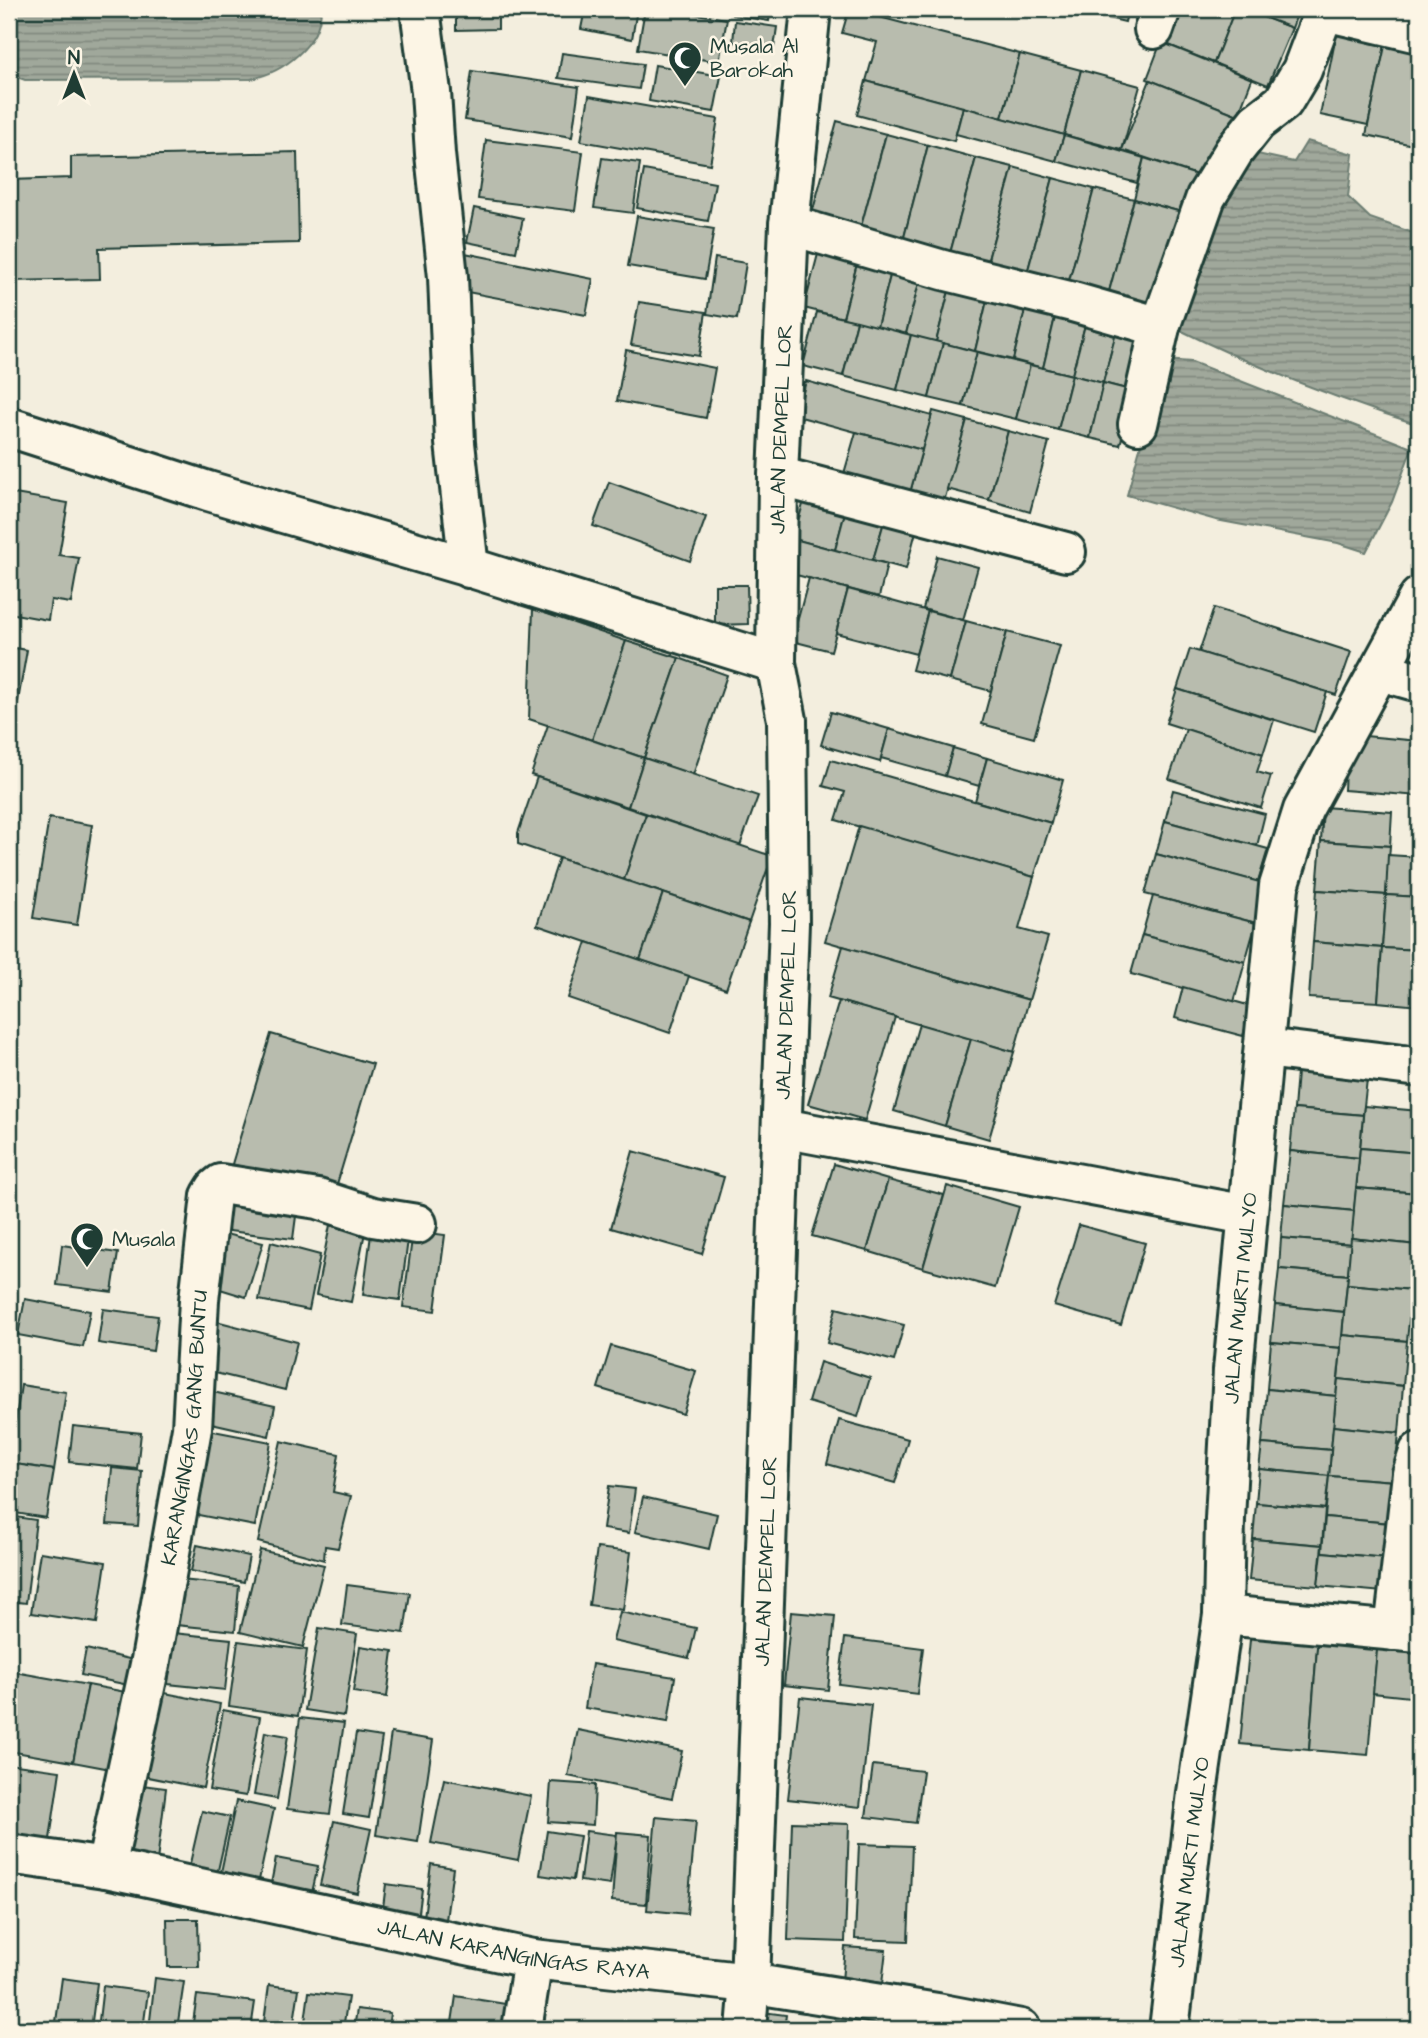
<svg xmlns="http://www.w3.org/2000/svg" width="1428" height="2038" viewBox="0 0 1428 2038" font-family="'Architects Daughter',sans-serif">
<style>
.water{fill:url(#water-rules);stroke:#6c7d72;stroke-width:2}
.building{fill:#b8bcae;stroke:#1f3d34;stroke-width:2}
.lines{fill:none;stroke-linecap:round;stroke-linejoin:round}
.street-casing{stroke:#1f3d34;stroke-width:44}
.secondary-casing{stroke:#1f3d34;stroke-width:44}
.street{stroke:#fcf5e5;stroke-width:38}
.secondary{stroke:#fcf5e5;stroke-width:38}
.labels{text-anchor:middle;stroke-width:5;stroke-linejoin:round;paint-order:stroke}
.poi-label{font-size:21px;fill:#1f3d34;stroke:#fcf5e5;text-anchor:start}
.street-label{font-size:21px;fill:#1f3d34;stroke:#fcf5e5}
</style>
<defs>
<pattern id="water-rules" width="6" height="5" patternUnits="userSpaceOnUse" patternTransform="scale(1.75)"><rect width="6" height="5" fill="#a0a89b"/><path d="M0 2.5h6" fill="none" stroke="#828a7f"/></pattern>
</defs>
<rect width="100%" height="100%" fill="#f3eede"/>
<filter id="ink" filterUnits="userSpaceOnUse"><feTurbulence type="fractalNoise" baseFrequency=".0143" numOctaves="2"/><feDisplacementMap in="SourceGraphic" scale="14" xChannelSelector="R" yChannelSelector="G"/><feConvolveMatrix kernelMatrix="1 2 1 2 8 2 1 2 1" color-interpolation-filters="sRGB"/></filter>
<g filter="url(#ink)">
<g class="water">
<path d="M9,9h312c-1,36 -37,63 -70,70l-226,1 -16,-6z"/>
<path d="M1307,141l46,13 -5,43 22,21 49,17v190c-82,-26 -162,-57 -239,-95l64,-179 50,11z"/>
<path d="M1164,360l28,2 220,86 -20,54 -26,50 -28,-9 -122,-23 -89,-25z"/>
</g>
<g class="building">
<path d="M456,9h42v20l-42,1z"/>
<path d="M585,9h52l-5,30 -51,-10z"/>
<path d="M645,9h20l62,10 -8,43 -81,-13z"/>
<path d="M733,9h38l-2,12 -37,-6z"/>
<path d="M849,9l171,45 -18,64 -136,-37 11,-39 -35,-9z"/>
<path d="M1080,9h48l-3,13 -46,-11z"/>
<path d="M1175,9h60l-21,54 -53,-21z"/>
<path d="M1235,9h8l49,19 -24,57 -54,-22z"/>
<path d="M1243,9h56l-7,19z"/>
<path d="M735,21l42,6 -3,21 -41,-6z"/>
<path d="M1337,31l49,10 -18,84 -48,-10z"/>
<path d="M1386,41l33,7v67l-6,30 -47,-10z"/>
<path d="M1161,42l91,37 -14,36 -91,-36z"/>
<path d="M562,53l81,11 -4,25 -81,-11z"/>
<path d="M1020,54l61,16 -17,65 -62,-17z"/>
<path d="M655,65l66,11 -7,36 -65,-11z"/>
<path d="M1081,70l59,16 -18,64 -58,-15z"/>
<path d="M472,71l107,16 -7,50 -107,-17z"/>
<path d="M1150,80l88,35 -32,63 -84,-28z"/>
<path d="M866,81l97,26 -9,34 -97,-26z"/>
<path d="M589,96l129,23 -8,45 -129,-23z"/>
<path d="M963,107l101,28 -8,26 -100,-27z"/>
<path d="M837,121l49,13 -27,100 -49,-13z"/>
<path d="M886,134l42,11 -26,100 -43,-11z"/>
<path d="M1064,135l80,23 -7,25 -81,-22z"/>
<path d="M486,140l97,12 -8,59 -97,-12z"/>
<path d="M928,145l48,13 -27,99 -47,-12z"/>
<path d="M297,152l2,91 -200,5 1,31 -91,2v-101l62,-2v-21z"/>
<path d="M602,158l38,5 -7,50 -39,-5z"/>
<path d="M976,158l37,9 -27,100 -37,-10z"/>
<path d="M1144,158l56,18 -15,37 -51,-14z"/>
<path d="M1013,167l40,11 -27,99 -40,-10z"/>
<path d="M644,170l71,13 -7,38 -71,-13z"/>
<path d="M1053,178l41,11 -27,99 -41,-11z"/>
<path d="M1094,189l40,10 -27,100 -40,-11z"/>
<path d="M1134,199l51,14 -27,99 -51,-13z"/>
<path d="M474,208l49,10 -7,34 -49,-10z"/>
<path d="M637,216l77,13 -9,50 -77,-13z"/>
<path d="M819,250l39,10 -15,58 -39,-10z"/>
<path d="M465,253l128,26 -7,36 -129,-25z"/>
<path d="M715,258l31,5 -9,56 -30,-5z"/>
<path d="M858,260l34,8 -15,59 -34,-9z"/>
<path d="M892,268l29,7 -15,59 -29,-7z"/>
<path d="M921,275l30,8 -15,59 -30,-8z"/>
<path d="M951,283l38,9 -14,59 -39,-9z"/>
<path d="M989,292l38,10 -14,58 -38,-9z"/>
<path d="M639,302l67,10 -7,44 -68,-11z"/>
<path d="M1027,302l30,7 -14,59 -30,-8z"/>
<path d="M1057,309l30,8 -15,58 -29,-7z"/>
<path d="M817,312l40,9 -14,55 -40,-10z"/>
<path d="M1087,317l31,8 -15,58 -31,-8z"/>
<path d="M857,321l54,14 -14,55 -54,-14z"/>
<path d="M1118,325l31,7 -15,59 -31,-8z"/>
<path d="M911,335l32,8 -14,55 -32,-8z"/>
<path d="M943,343l34,9 -14,54 -34,-8z"/>
<path d="M626,350l89,18 -9,50 -89,-17z"/>
<path d="M977,352l53,13 -14,54 -53,-13z"/>
<path d="M1030,365l42,10 -14,55 -42,-11z"/>
<path d="M1072,375l31,8 -13,55 -32,-8z"/>
<path d="M806,381l126,35 -10,34 -125,-34z"/>
<path d="M1103,383l31,8 -14,54 -30,-7z"/>
<path d="M933,411l34,9 -24,85 -34,-9z"/>
<path d="M967,420l41,11 -19,69 -42,-11z"/>
<path d="M1008,431l41,11 -19,70 -41,-12z"/>
<path d="M856,432l66,18 -13,46 -66,-19z"/>
<path d="M609,482l97,35 -16,44 -97,-35z"/>
<path d="M9,493l59,10 -9,52 20,3 -8,45 -20,-3 -3,20 -39,-7z"/>
<path d="M806,494l41,11 -12,45 -42,-11z"/>
<path d="M847,505l39,10 -13,45 -38,-10z"/>
<path d="M886,515l32,9 -12,45 -33,-9z"/>
<path d="M798,540l89,24 -8,33 -90,-24z"/>
<path d="M937,556l41,11 -15,53 -40,-11z"/>
<path d="M809,578l39,11 -17,62 -39,-10z"/>
<path d="M715,585h32l1,39 -33,1z"/>
<path d="M848,589l80,22 -12,43 -80,-21z"/>
<path d="M1214,608l137,44 -15,43 -137,-43z"/>
<path d="M533,609l93,32 -34,99 -63,-21z"/>
<path d="M928,611l38,10 -16,59 -38,-10z"/>
<path d="M966,621l41,11 -16,59 -41,-11z"/>
<path d="M1007,632l53,14 -26,92 -52,-14z"/>
<path d="M626,641l53,17 -35,100 -52,-18z"/>
<path d="M9,647l18,3 -9,51 -9,-2z"/>
<path d="M1190,649l137,43 -13,40 -137,-43z"/>
<path d="M679,658l48,17 -34,100 -49,-17z"/>
<path d="M1177,689l97,31 -11,34 -97,-31z"/>
<path d="M831,712l58,17 -9,33 -59,-17z"/>
<path d="M548,725l96,33 -16,49 -97,-32z"/>
<path d="M889,729l64,19 -8,28 -64,-18z"/>
<path d="M1186,729l77,25 -6,18 14,4 -10,32 -92,-29z"/>
<path d="M1365,736l54,5v55l-75,-6 1,-21z"/>
<path d="M953,748l34,10 -8,28 -34,-10z"/>
<path d="M644,758l114,38 -18,50 -112,-39z"/>
<path d="M987,758l76,22 -12,43 -76,-22z"/>
<path d="M831,760l220,63 -17,54 -198,-57 9,-28 -22,-6z"/>
<path d="M537,777l109,37 -22,66 -106,-36v-11z"/>
<path d="M1173,790l92,24 -8,32 -92,-25z"/>
<path d="M1323,807l69,5 -2,34 -69,-5z"/>
<path d="M646,814l126,42 -23,66 -125,-42z"/>
<path d="M49,818l43,7 -15,100 -44,-7z"/>
<path d="M1165,821l103,28 -10,33 -102,-28z"/>
<path d="M859,826l175,51 -15,52 29,8 -19,63 -204,-59z"/>
<path d="M1321,841l69,5 -4,49 -69,-5z"/>
<path d="M1156,854l111,30 -11,39 -111,-29z"/>
<path d="M1388,855l31,2v40l-33,-2z"/>
<path d="M559,858l104,35 -23,67 -103,-35z"/>
<path d="M1317,890l69,5 -4,53 -69,-6z"/>
<path d="M663,893l86,29 -23,67 -86,-29z"/>
<path d="M1386,895l33,2v53l-37,-2z"/>
<path d="M1153,896l103,27 -11,39 -103,-27z"/>
<path d="M1142,935l103,27 -11,40 -103,-28z"/>
<path d="M587,942l102,34 -19,57 -102,-35z"/>
<path d="M1313,942l69,6 -4,54 -69,-4z"/>
<path d="M843,946l186,54 -15,52 -186,-54z"/>
<path d="M1382,948l37,2v56l-41,-4z"/>
<path d="M1183,987l68,19 -8,30 -68,-18z"/>
<path d="M839,1001l56,16 -30,103 -57,-16z"/>
<path d="M919,1024l52,15 -26,87 -51,-15z"/>
<path d="M271,1034l102,30 -39,130 -102,-30z"/>
<path d="M971,1039l43,13 -25,87 -44,-13z"/>
<path d="M1297,1072l70,7 -4,36 -69,-6z"/>
<path d="M1364,1106l55,5v42l-59,-5z"/>
<path d="M1294,1109l69,6 -4,43 -69,-7z"/>
<path d="M1360,1148l59,5v40l-63,-5z"/>
<path d="M633,1151l91,26 -22,77 -91,-26z"/>
<path d="M1290,1151l69,7 -5,53 -70,-7z"/>
<path d="M834,1164l54,16 -21,71 -55,-15z"/>
<path d="M888,1180l56,15 -21,73 -56,-17z"/>
<path d="M947,1186l72,21 -24,81 -72,-20z"/>
<path d="M1356,1188l63,5 -2,52 -66,-7z"/>
<path d="M218,1190l80,11 -5,38 -80,-10z"/>
<path d="M1284,1204l70,7 -3,33 -70,-6z"/>
<path d="M330,1225l35,7 -14,70 -35,-7z"/>
<path d="M1079,1225l66,18 -24,82 -67,-19z"/>
<path d="M372,1227l37,5 -9,68 -37,-5z"/>
<path d="M413,1231l32,4 -10,76 -32,-4z"/>
<path d="M217,1232l46,11 -17,54 -39,-12z"/>
<path d="M1281,1238l70,6 -3,31 -69,-6z"/>
<path d="M1351,1238l66,7 -5,45 -65,-6z"/>
<path d="M271,1242l49,13 -11,55 -50,-10z"/>
<path d="M62,1245l56,8 -6,39 -55,-7z"/>
<path d="M1279,1269l69,6 -4,37 -69,-7z"/>
<path d="M1347,1284l65,6 -5,51 -65,-6z"/>
<path d="M25,1299l65,12 -7,36 -65,-12z"/>
<path d="M1275,1305l69,7 -3,36 -70,-6z"/>
<path d="M836,1308l68,17 -10,36 -67,-18z"/>
<path d="M103,1309l55,7 -5,35 -55,-8z"/>
<path d="M216,1321l81,21 -12,48 -82,-20z"/>
<path d="M1342,1335l65,6 -4,45 -65,-7z"/>
<path d="M1271,1342l70,6 -5,48 -69,-7z"/>
<path d="M611,1346l85,25 -13,43 -85,-26z"/>
<path d="M820,1362l50,16 -12,39 -50,-15z"/>
<path d="M1338,1379l65,7 -4,47 -66,-7z"/>
<path d="M21,1385l45,7 -12,78 -45,-7z"/>
<path d="M1267,1389l69,7 -5,54 -69,-6z"/>
<path d="M213,1392l62,14 -6,30 -62,-14z"/>
<path d="M839,1420l69,19 -13,44 -68,-19z"/>
<path d="M73,1426l68,7 -4,36 -68,-7z"/>
<path d="M1333,1426l66,7 -5,48 -65,-5z"/>
<path d="M198,1428l73,14 -16,84 -72,-14z"/>
<path d="M281,1441l58,13 -6,38 18,4 -13,52 -13,-2 -1,14 -66,-18z"/>
<path d="M1262,1444l69,6 -2,26 -70,-7z"/>
<path d="M9,1463l45,7 -8,48 -37,-6z"/>
<path d="M112,1468l30,3 -4,55 -31,-2z"/>
<path d="M1259,1469l70,7 -4,33 -69,-6z"/>
<path d="M1329,1476l65,5 -4,42 -65,-6z"/>
<path d="M609,1486l26,3 -6,44 -26,-4z"/>
<path d="M643,1497l74,17 -8,35 -74,-17z"/>
<path d="M1256,1503l69,6 -3,36 -69,-6z"/>
<path d="M9,1516l27,4 -10,83 -17,-2z"/>
<path d="M1325,1517l65,6 -4,35 -64,-6z"/>
<path d="M1253,1539l69,6 -4,41 -69,-6z"/>
<path d="M197,1545l52,11 -5,26 -53,-11z"/>
<path d="M597,1548l34,4 -8,58 -34,-5z"/>
<path d="M260,1550l64,15 -21,82 -63,-15z"/>
<path d="M40,1552l66,10 -9,61 -66,-10z"/>
<path d="M1322,1552l64,6 -3,34 -65,-6z"/>
<path d="M181,1580l58,6 -4,45 -59,-6z"/>
<path d="M347,1585l63,8 -6,40 -62,-8z"/>
<path d="M620,1612l76,16 -7,30 -76,-17z"/>
<path d="M791,1612l44,4 -7,74 -44,-5z"/>
<path d="M319,1628l38,6 -13,82 -39,-6z"/>
<path d="M1251,1629l67,6 -9,115 -69,-6z"/>
<path d="M173,1633l58,6 -6,51 -57,-6z"/>
<path d="M1318,1635l60,5 -10,115 -59,-5z"/>
<path d="M845,1638l78,10 -6,46 -78,-10z"/>
<path d="M1378,1640l41,4v54l-46,-5z"/>
<path d="M238,1641l69,9 -9,66 -69,-10z"/>
<path d="M360,1646l33,5 -6,46 -34,-5z"/>
<path d="M86,1649l52,12 -5,25 -52,-11z"/>
<path d="M592,1664l83,13 -7,45 -83,-14z"/>
<path d="M9,1671l79,14 -15,77 -64,-11z"/>
<path d="M88,1685l43,8 -15,77 -43,-8z"/>
<path d="M155,1691l65,13 -17,84 -65,-13z"/>
<path d="M800,1697l71,8 -11,102 -72,-8z"/>
<path d="M223,1710l37,7 -14,79 -37,-6z"/>
<path d="M300,1718l44,5 -14,91 -43,-5z"/>
<path d="M578,1730l104,21 -10,47 -104,-22z"/>
<path d="M265,1732l23,4 -11,63 -23,-4z"/>
<path d="M356,1733l26,4 -13,81 -26,-4z"/>
<path d="M391,1733l42,7 -15,102 -42,-7z"/>
<path d="M9,1764l51,7 -11,75 -40,-6z"/>
<path d="M873,1765l50,6 -7,52 -50,-6z"/>
<path d="M444,1779l87,17 -13,64 -87,-17z"/>
<path d="M551,1782l44,3 -2,40 -45,-3z"/>
<path d="M126,1783l40,5 -9,73 -41,-6z"/>
<path d="M236,1801l38,8 -16,76 -38,-8z"/>
<path d="M202,1811l28,6 -14,62 -28,-7z"/>
<path d="M656,1817l40,4 -9,93 -40,-4z"/>
<path d="M334,1821l37,8 -14,64 -37,-8z"/>
<path d="M792,1822l57,2 -4,118 -57,-2z"/>
<path d="M547,1831l33,5 -7,44 -33,-5z"/>
<path d="M586,1831l31,4 -7,50 -30,-4z"/>
<path d="M617,1832l34,3 -5,69 -34,-3z"/>
<path d="M859,1844l53,2 -4,95 -53,-2z"/>
<path d="M276,1858l42,8 -7,31 -41,-8z"/>
<path d="M431,1864l22,4 -7,52 -22,-3z"/>
<path d="M386,1884l36,5 -5,39 -36,-5z"/>
<path d="M167,1919h31l1,48h-31z"/>
<path d="M845,1947l41,3 -4,34 -40,-3z"/>
<path d="M62,1978l35,5 -6,46h-36z"/>
<path d="M155,1978l29,4 -7,47h-28z"/>
<path d="M269,1985l30,4 -6,40h-30z"/>
<path d="M103,1986l45,6 -5,37h-45z"/>
<path d="M309,1992l39,5 -5,32h-39z"/>
<path d="M197,1995l58,7 -4,27h-59z"/>
<path d="M456,1996l56,9 -4,24h-57z"/>
<path d="M357,2009l33,4 -2,16h-34z"/>
<path d="M755,2011l31,4 -2,14h-31z"/>
<path d="M403,2022l39,5v2h-40z"/>
</g>
<g class="lines">
<g class="street-casing">
<g id="street">
<path d="M420,9l11,83 4,62 13,123 7,166 14,125"/>
<path d="M1325,11l94,22"/>
<path d="M1154,29l7,-20"/>
<path d="M789,225l154,45 130,32 87,25"/>
<path d="M1138,424l22,-97 46,-130 28,-46 23,-29 26,-20 19,-32 23,-61"/>
<path d="M9,427l199,64 257,75 311,97"/>
<path d="M778,476l288,76"/>
<path d="M1380,671l39,11"/>
<path d="M1265,1048l154,19"/>
<path d="M782,1128l465,87"/>
<path d="M1223,1615l196,18"/>
<path d="M1394,1631l18,-157 7,-22"/>
<path id="s1" d="M9,1854l97,14 427,91 217,24 187,30 84,16"/>
<path id="s2" d="M106,1868l45,-208 41,-232 7,-128 12,-104 5,-8 5,-4 97,15 55,18 44,7"/>
<path d="M522,2029l11,-70"/>
<path d="M746,2029l4,-46"/>
<path id="s3" d="M1169,2029l28,-236 26,-178 2,-96 8,-149 46,-484 24,-76 116,-213"/>
</g>
</g>
<g class="secondary-casing">
<g id="secondary">
<path id="s4" d="M750,1983l39,-1060 -2,-203 -11,-57 2,-187 11,-251 22,-216"/>
</g>
</g>
<use href="#street" class="street"/>
<use href="#secondary" class="secondary"/>
</g>
</g>
<defs>
<g id="mosque-pin" transform="scale(1.75)"><path d="M0 17L-7.5 6A9.5 9.5 0 1 1 7.5 6Z" fill="#1f3d34" stroke="#fcf5e5"/><path d="M3.5-4.9A6 6 0 1 0 3.5 4.9A5 5 0 1 1 3.5-4.9Z" fill="#fff"/></g>
</defs>
<g fill-rule="evenodd">
<use href="#mosque-pin" x="685" y="58"/>
<use href="#mosque-pin" x="87" y="1239"/>
</g>
<g class="labels">
<g class="poi-label">
<text x="710" y="53">Musala Al<tspan x="710" dy="24">Barokah</tspan></text>
<text x="112" y="1246">Musala</text>
</g>
<g class="street-label">
<text dy="7" stroke="none"><textPath href="#s4" startOffset="1556">JALAN DEMPEL LOR</textPath></text>
<text dy="7" stroke="none"><textPath href="#s4" startOffset="989">JALAN DEMPEL LOR</textPath></text>
<text dy="7" stroke="none"><textPath href="#s3" startOffset="735">JALAN MURTI MULYO</textPath></text>
<text dy="7" stroke="none"><textPath href="#s2" startOffset="448">KARANGINGAS GANG BUNTU</textPath></text>
<text dy="7" stroke="none"><textPath href="#s4" startOffset="422">JALAN DEMPEL LOR</textPath></text>
<text dy="7" stroke="none"><textPath href="#s3" startOffset="168">JALAN MURTI MULYO</textPath></text>
<text dy="7" stroke="none"><textPath href="#s1" startOffset="514">JALAN KARANGINGAS RAYA</textPath></text>
</g>
</g>
<rect width="1428" height="2038" fill="none" stroke="#fcf5e5" stroke-width="35"/>
<rect x="18" y="18" width="1393" height="2003" fill="none" stroke="#1f3d34" stroke-width="2.5" filter="url(#ink)"/>
<g transform="translate(74 74)" stroke="#fcf5e5" stroke-width="5" paint-order="stroke">
<path d="M0-5L12 26L0 18L-12 26Z" fill="#1f3d34"/>
<text y="-10" font-size="19" font-weight="bold" text-anchor="middle" fill="#1f3d34">N</text>
</g>
</svg>
